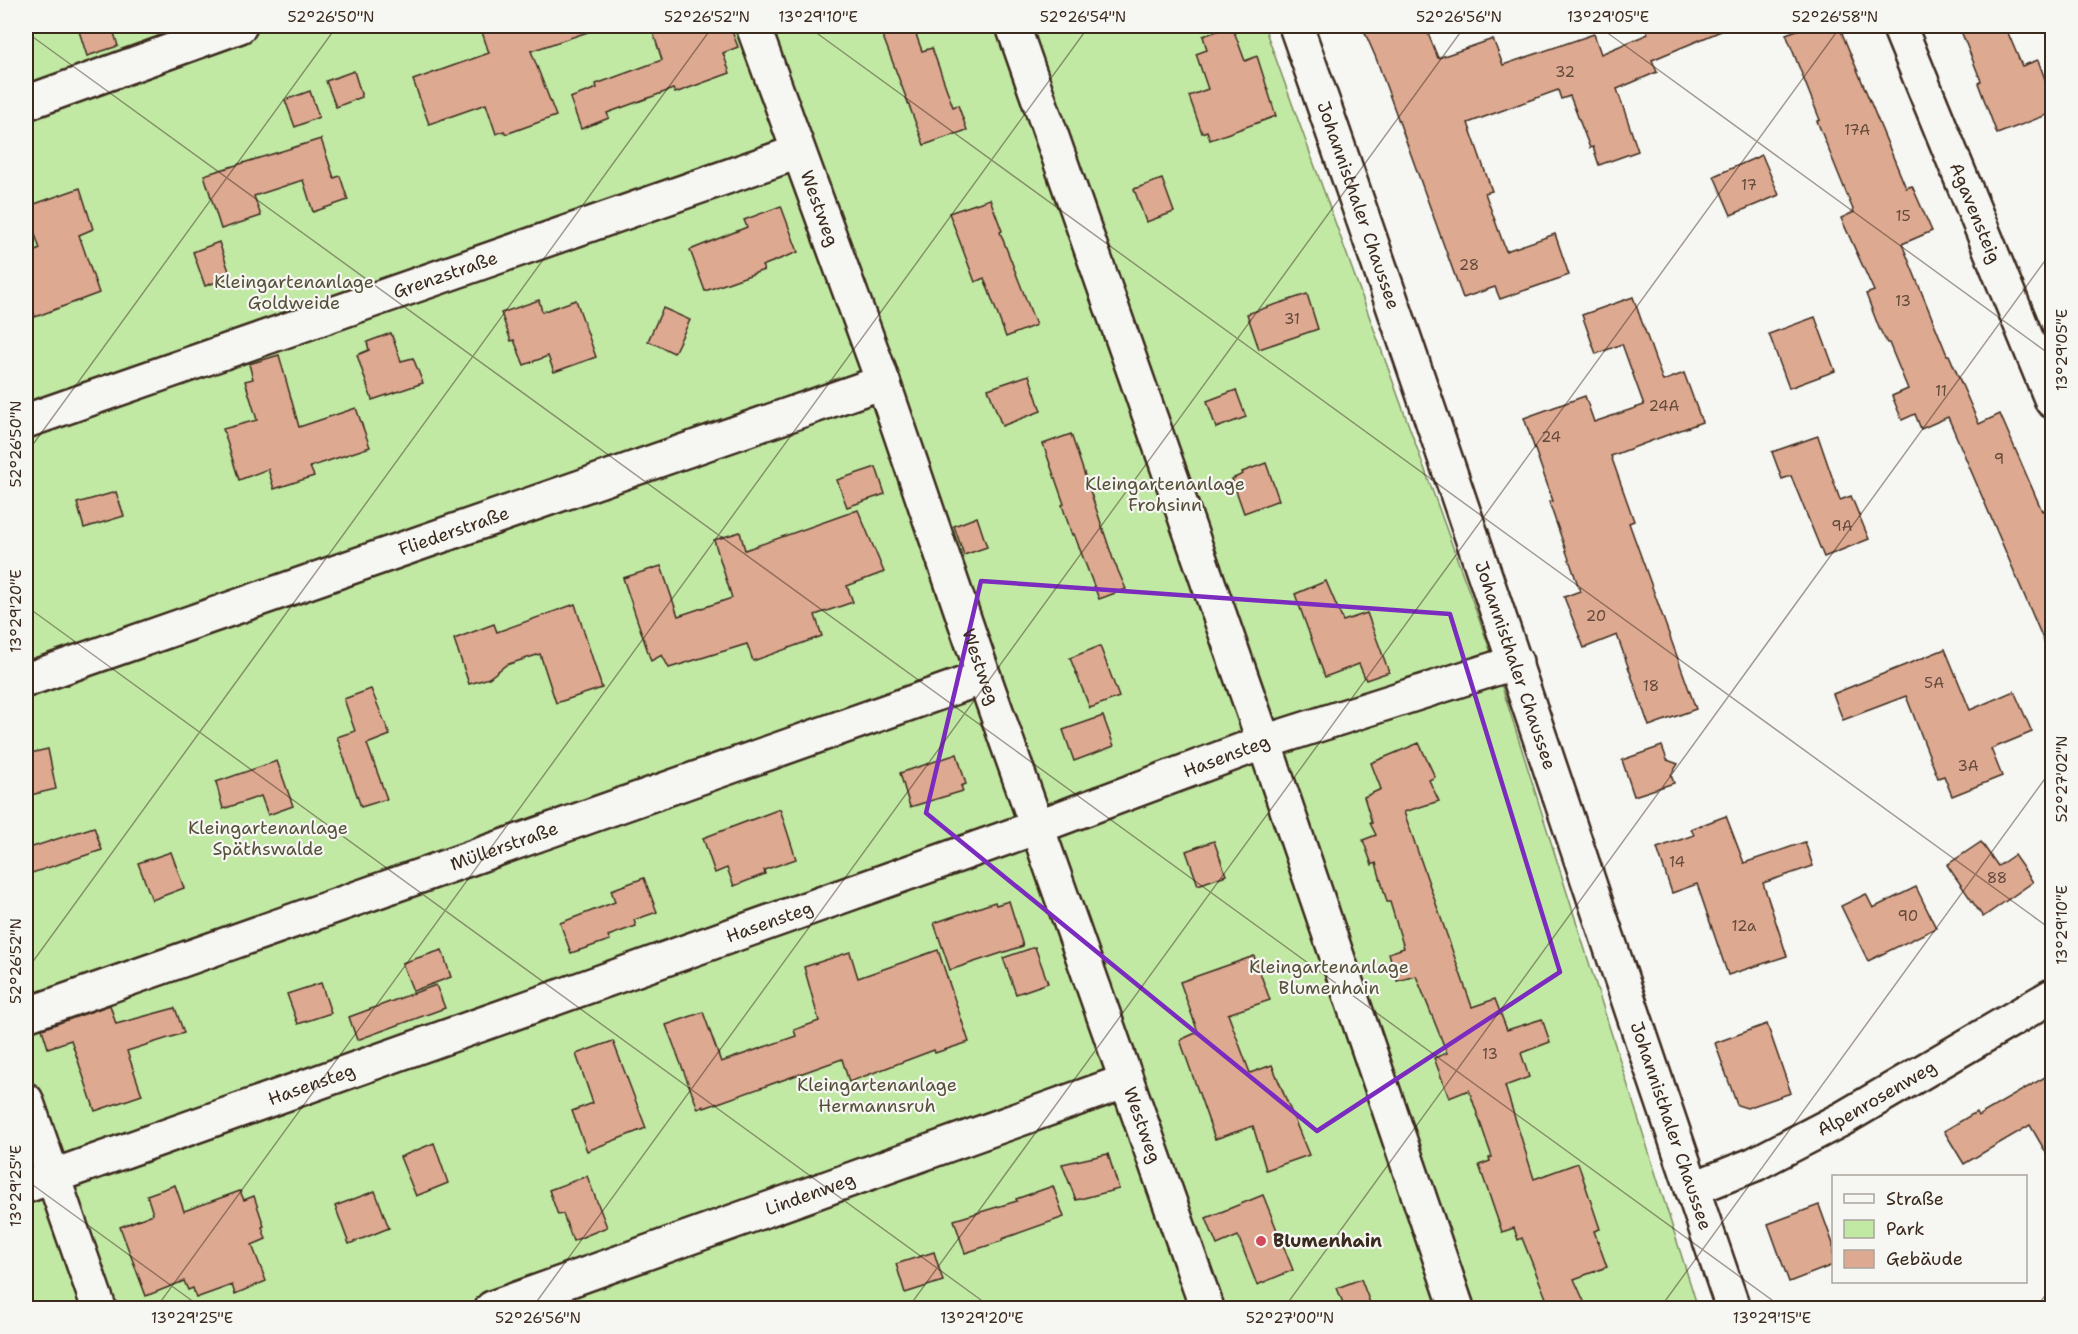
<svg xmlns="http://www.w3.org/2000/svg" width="2078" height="1334" viewBox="0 0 2078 1334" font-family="'Shantell Sans',sans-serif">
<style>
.green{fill:#c1e9a4;stroke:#7e8a61;stroke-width:1.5}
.building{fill:#dda991;stroke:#3b2a1e;stroke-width:1.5}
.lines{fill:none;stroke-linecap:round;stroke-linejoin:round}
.minor-casing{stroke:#3b2a1e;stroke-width:38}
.minor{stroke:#f6f6f2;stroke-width:33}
.marked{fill:none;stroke:#7b2cbf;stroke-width:4.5;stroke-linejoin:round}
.ticks{fill:none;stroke:#3b2a1e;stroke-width:1.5;stroke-opacity:0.45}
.poi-dot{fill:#d1495b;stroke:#f6f6f2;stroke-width:2}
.labels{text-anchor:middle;stroke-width:4.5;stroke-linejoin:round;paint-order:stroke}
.number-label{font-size:15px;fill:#644a3b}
.street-label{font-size:18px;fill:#3b2a1e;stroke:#f6f6f2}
.park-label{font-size:18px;fill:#565039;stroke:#f6f6f2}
.poi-label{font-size:18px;font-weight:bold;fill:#3b2a1e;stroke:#f6f6f2;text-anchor:start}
.neatline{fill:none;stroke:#3b2a1e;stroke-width:2}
.ticks-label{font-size:15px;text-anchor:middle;fill:#3b2a1e}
</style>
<rect width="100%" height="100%" fill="#f6f6f2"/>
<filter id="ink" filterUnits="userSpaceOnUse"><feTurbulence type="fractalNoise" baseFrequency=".0167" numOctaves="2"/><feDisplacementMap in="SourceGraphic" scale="12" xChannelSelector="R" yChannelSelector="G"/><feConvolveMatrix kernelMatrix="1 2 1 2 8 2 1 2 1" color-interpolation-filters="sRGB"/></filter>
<g filter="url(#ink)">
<path class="green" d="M26,26h1238l228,629 206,653h-1672v-113l853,-329 -853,321z"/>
<g class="building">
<path d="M98,26h14l6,20 -31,10 -8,-25z"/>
<path d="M480,26h114v4l-63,21 25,65 -50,18 -2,-3 -8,3 -10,-30 -57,20 -16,-44 76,-27z"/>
<path d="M651,26h79l8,21 -15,6 7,20 -55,20 -2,-4 -66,24 2,5 -28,11 -11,-31 27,-10 -1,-4 66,-24z"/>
<path d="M879,26h34l9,25 10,-3 21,59 5,-2 9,25 -43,15z"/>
<path d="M1232,26l13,35 12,-5 19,60 -66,24 -3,-9 -5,2 -13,-37 19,-7 -12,-35 11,-4 -4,-14z"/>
<path d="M1362,26h63l13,32 55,-19 10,26 91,-31 7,20 47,-20 -4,-8h89l-81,34 5,12 -40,17 21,62 -39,14 -6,-18 -3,1 -20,-52 -9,3 -3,-9 -90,33 24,68 -7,2 21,58 49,-17 14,41 -69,24 -5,-12 -32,11 -87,-240z"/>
<path d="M1808,26h31l67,162 6,-2 20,45 -30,13 45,111h2l30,69 21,-10 42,97 2,-1 8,19v131l-104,-243 -27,12 -6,-15 -13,6 -10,-24 16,-7 -19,-46h-2l-8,-15 -13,-34 8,-3 -33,-73 13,-6 -37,-91 3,-1 -34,-86z"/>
<path d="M1959,26h46l17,40 16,-6 14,38v15l-55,21 -19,-51 3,-2z"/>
<path d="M354,71l8,26 -26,10 -10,-26z"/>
<path d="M310,91l9,26 -24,10 -10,-27z"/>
<path d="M321,139l13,39 6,-2 8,24 -35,12 -10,-32 -49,16 7,20 -40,13 -17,-54z"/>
<path d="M1762,155l17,40 -48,20 -17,-39z"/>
<path d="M1162,179l12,33 -28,10 -12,-33z"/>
<path d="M80,188l13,41 -14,6 20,58 -64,24 -9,-30v-32l14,-6 -14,-42z"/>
<path d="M990,199l12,32 -2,1 36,93 -30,12 -22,-59 -9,4 -26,-69z"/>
<path d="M781,206l17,46 -36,14 2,4 -59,21 -15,-41 57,-23 -3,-7z"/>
<path d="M219,242l12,35 -26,9 -12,-34z"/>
<path d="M1307,294l11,35 -59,20 -12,-35z"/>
<path d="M1633,297l30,84 21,-8 18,49 -91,34 23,65 -5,2 67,186 -47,17 -32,-91 -33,13 -20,-51 16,-6 -31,-89 4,-1 -29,-83 61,-22 9,26 50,-17 -22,-61 -26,10 -14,-39z"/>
<path d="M539,300l3,12 34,-12 20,57 -42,15 -6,-16 -24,9 -10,-25 -3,1 -10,-28z"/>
<path d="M663,308l27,12 -16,33 -26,-12z"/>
<path d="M1815,317l20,54 -46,17 -20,-54z"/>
<path d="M391,333l10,28 12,-3 10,25 -51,17 -15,-45 12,-5 -2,-8z"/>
<path d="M279,355l20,72 57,-19 14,39 -60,20 4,9 -40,13 -6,-20 -29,11 -16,-51 34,-9 -12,-39 8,-2 -4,-15z"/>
<path d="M1029,375l12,36 -39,15 -14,-37z"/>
<path d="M1236,390l10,27 -30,11 -9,-27z"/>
<path d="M1071,434l42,125 13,30 -27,10 -25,-65 -2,1 -10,-30 2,-1 -21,-60z"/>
<path d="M1818,436l22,64 11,-4 18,43 -45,18 -33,-81 -9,3 -10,-27z"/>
<path d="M1266,463l13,37 -35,13 -12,-34 11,-5 -1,-2z"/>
<path d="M876,467l9,27 -38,13 -10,-27z"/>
<path d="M116,492l8,24 -40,12 -7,-25z"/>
<path d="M858,510l26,62 -37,14 6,16 -38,13 7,21 -69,25 -6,-17 -78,24 -7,-13 -11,6 -28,-83 38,-12 17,50 54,-18 -18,-58 26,-8 5,18z"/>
<path d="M977,517l10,30 -23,8 -10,-29z"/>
<path d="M1326,581l17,40 24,-8 22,59 -23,8 -7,-16 -34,13 -30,-83z"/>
<path d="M575,604l27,84 -46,15 -16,-49 -34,11 -17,13 -20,6 -15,-45 40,-15 3,8z"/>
<path d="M1100,646l19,51 -29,11 -20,-50z"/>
<path d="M1945,649l25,61 44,-19 18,41 -41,17 11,27 -50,20 -8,-20 -6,2 -32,-82 -63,24 -10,-26z"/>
<path d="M371,689l19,46 -23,9 20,55 -26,8 -24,-70 18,-6 -11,-32z"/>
<path d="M1103,716l11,30 -40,15 -11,-31z"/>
<path d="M1419,743l16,34 -6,3 10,21 -35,11 68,195 23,-8 12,31 35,-11 8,23 -29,11 8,24 -24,9 29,93 44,-16 22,66 -6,2 13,36 -33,12 13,29h-37l-28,-70 -4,2 -4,-12 -12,4 -23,-67 11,-4 -1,-3 3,-1 -23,-67 -20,8 -15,-40 13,-5 -31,-77 -19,5 -8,-28 15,-5 -14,-46h-3l-11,-39 -4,2 -9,-25 13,-5 -6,-12h2l-8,-26 17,-8 -10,-26z"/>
<path d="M1662,746l5,14 11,4 -7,11 3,8 -40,13 -12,-36z"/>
<path d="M48,749l8,40 -30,7v-42z"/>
<path d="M957,754l9,30 -5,2 2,5 -53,16 -10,-34z"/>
<path d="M277,761l16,45 -25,9 -7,-19 -38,13 -7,-27z"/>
<path d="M780,809l16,50 -32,11 1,4 -31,12 -7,-18 -12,5 -12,-35z"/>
<path d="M1726,816l18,47 61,-21 8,24 -50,17 24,73 -59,19 -31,-91 -25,9 -15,-45 37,-13 -3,-6z"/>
<path d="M94,827l8,23 -76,25v-26z"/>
<path d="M1214,841l12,34 -28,10 -12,-34z"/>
<path d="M1981,842l17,24 16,-11 19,27 -50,35 -36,-52z"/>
<path d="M171,852l13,36 -32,12 -14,-37z"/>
<path d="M644,878l13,34 -23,8 2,6 -28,10 2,4 -39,13 -11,-30 55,-21 -4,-12z"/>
<path d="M1916,887l20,41 -68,33 -27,-55 25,-12 7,14z"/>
<path d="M1009,901l14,45 -73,24 -16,-47 61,-21 1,3z"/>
<path d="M1035,947l13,36 -32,11 -13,-36z"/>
<path d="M442,950l9,27 -38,14 -11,-28z"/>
<path d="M938,950l31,92 -34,11 -1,-3 -85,32 -7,-23 -138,49 -1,-2 -5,3 -32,-84 37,-13 18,50 75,-26 -2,-6 25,-9 -15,-54 46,-15 8,26z"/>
<path d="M1254,956l16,44 -42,14 22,59 22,-8 37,90 -43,15 -13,-44 -38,13 -35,-99 18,-8 -18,-50z"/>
<path d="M321,983l10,30 -33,11 -11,-30z"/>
<path d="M436,985l9,23 -88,32 -8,-23z"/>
<path d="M110,1005l6,19 59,-16 9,25 -57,18 15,44 -47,16 -24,-71 -23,8 -6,-19z"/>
<path d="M1767,1024l24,69 -44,15 -10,-3 -22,-62z"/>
<path d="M613,1041l33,87 -59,23 -15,-40 21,-8 -17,-49z"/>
<path d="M2052,1073v90l-22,-38 -66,39 -20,-33 32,-19 2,4z"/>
<path d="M434,1143l14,40 -32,13 -16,-39z"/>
<path d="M1108,1154l11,35 -43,11 -14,-36z"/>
<path d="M587,1176l20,51 -34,14 -10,-27 -5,1 -9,-25z"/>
<path d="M175,1185l9,26 56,-20 4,9 10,-4 10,30 -2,1 4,12 -14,6 14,36 -31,13 -3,-9 -36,13 -3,-10 -5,2 -4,-9 -38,15 -26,-69 33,-13 -6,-19z"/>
<path d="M1053,1186l11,31 -62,22v2l-37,12 -11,-33 63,-19 -1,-2z"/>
<path d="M375,1191l14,37 -40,16 -14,-38z"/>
<path d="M1263,1195l30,75 -36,15 -19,-49 -21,9 -11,-27z"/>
<path d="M1819,1205l14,39v21l-44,17 -21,-58z"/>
<path d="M934,1252l9,29 -38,12 -9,-29z"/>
<path d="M1361,1279l11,29h-27l-8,-20z"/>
</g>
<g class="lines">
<g class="minor-casing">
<g id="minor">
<path id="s1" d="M753,26l130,356 101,295 223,631"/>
<path d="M1013,26l251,716 193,566"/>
<path id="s2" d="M1296,26c150,426 291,855 437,1282"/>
<path id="s3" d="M1899,26l153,375"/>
<path d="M26,103l214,-77"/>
<path id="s4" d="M26,421l772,-269"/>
<path id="s5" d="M26,680l857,-298"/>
<path id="s6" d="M26,1015l958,-338"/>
<path d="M26,1100l73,208"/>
<path id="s7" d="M26,1186l1011,-359 227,-85 252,-80"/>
<path id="s8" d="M1692,1189l63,-25 87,-45 210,-123"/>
<path id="s9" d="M492,1308l634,-227"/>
</g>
</g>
<use href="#minor" class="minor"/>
</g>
</g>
<path class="marked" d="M981,581l469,33 110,358 -243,159 -391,-318z"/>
<path class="ticks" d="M807,26l1245,904M1598,26l454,330M26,32l1757,1276M26,454l311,-428M26,606l966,702M26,971l687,-945M26,1180l176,128M156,1308l933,-1282M532,1308l933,-1282M908,1308l933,-1282M1284,1308l768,-1057M1660,1308l392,-539M2036,1308l16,-22"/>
<circle class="poi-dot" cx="1261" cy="1241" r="6"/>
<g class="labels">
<g class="number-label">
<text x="1565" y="77">32</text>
<text x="1857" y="135">17A</text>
<text x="1749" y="190">17</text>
<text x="1903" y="221">15</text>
<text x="1469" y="270">28</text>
<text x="1903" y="306">13</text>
<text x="1292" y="324">31</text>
<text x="1941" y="396">11</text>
<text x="1664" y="411">24A</text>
<text x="1551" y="442">24</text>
<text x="1999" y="464">9</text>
<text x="1842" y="531">9A</text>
<text x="1596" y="621">20</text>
<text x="1934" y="688">5A</text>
<text x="1651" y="691">18</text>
<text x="1968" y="771">3A</text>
<text x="1677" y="867">14</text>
<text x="1997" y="883">88</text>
<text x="1908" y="921">90</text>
<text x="1744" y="931">12a</text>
<text x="1490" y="1059">13</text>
</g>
<g class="street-label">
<text dy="6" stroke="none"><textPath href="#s2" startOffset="190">Johannisthaler Chaussee</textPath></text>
<text dy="6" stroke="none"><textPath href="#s1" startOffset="194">Westweg</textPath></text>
<text dy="6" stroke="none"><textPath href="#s3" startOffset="202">Agavensteig</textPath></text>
<text dy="6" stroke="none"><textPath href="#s4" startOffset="444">Grenzstraße</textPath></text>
<text dy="6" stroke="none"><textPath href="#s5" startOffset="453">Fliederstraße</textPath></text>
<text dy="6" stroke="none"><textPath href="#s2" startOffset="676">Johannisthaler Chaussee</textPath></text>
<text dy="6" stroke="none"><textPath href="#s1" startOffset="680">Westweg</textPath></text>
<text dy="6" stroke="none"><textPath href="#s7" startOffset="1275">Hasensteg</textPath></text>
<text dy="6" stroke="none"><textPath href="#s6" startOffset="507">Müllerstraße</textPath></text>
<text dy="6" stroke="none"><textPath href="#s7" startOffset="789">Hasensteg</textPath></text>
<text dy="6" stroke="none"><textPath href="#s7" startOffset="303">Hasensteg</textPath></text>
<text dy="6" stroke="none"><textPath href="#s8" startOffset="206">Alpenrosenweg</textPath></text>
<text dy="6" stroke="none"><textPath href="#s1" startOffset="1166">Westweg</textPath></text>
<text dy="6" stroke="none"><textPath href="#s2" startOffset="1162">Johannisthaler Chaussee</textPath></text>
<text dy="6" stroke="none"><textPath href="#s9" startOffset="338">Lindenweg</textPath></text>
</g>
<g class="park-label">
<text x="294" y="288">Kleingartenanlage<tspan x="294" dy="21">Goldweide</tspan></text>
<text x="1165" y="490">Kleingartenanlage<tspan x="1165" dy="21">Frohsinn</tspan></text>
<text x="268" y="834">Kleingartenanlage<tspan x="268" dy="21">Späthswalde</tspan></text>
<text x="1329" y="973">Kleingartenanlage<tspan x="1329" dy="21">Blumenhain</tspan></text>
<text x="877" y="1091">Kleingartenanlage<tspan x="877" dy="21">Hermannsruh</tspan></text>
</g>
<g class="poi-label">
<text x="1273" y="1247">Blumenhain</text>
</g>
</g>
<rect width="2078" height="1334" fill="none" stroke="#f6f6f2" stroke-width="66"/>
<rect x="1832" y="1175" width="195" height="108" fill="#f6f6f2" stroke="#aba49d" stroke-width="1.5"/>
<rect x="1844" y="1194" width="30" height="9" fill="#f6f6f2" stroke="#aba49d" stroke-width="1.5"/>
<text x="1886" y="1205" font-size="18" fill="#3b2a1e">Straße</text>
<rect x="1844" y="1220" width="30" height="18" fill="#c1e9a4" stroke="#aba49d" stroke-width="1.5"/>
<text x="1886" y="1235" font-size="18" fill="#3b2a1e">Park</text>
<rect x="1844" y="1250" width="30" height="18" fill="#dda991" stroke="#aba49d" stroke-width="1.5"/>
<text x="1886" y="1265" font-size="18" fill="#3b2a1e">Gebäude</text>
<rect x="33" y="33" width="2012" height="1268" class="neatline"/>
<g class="ticks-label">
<text x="331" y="22">52°26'50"N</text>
<text x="707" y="22">52°26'52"N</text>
<text x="818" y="22">13°29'10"E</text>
<text x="1083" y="22">52°26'54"N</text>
<text x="1459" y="22">52°26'56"N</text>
<text x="1608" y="22">13°29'05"E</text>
<text x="1835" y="22">52°26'58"N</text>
<text transform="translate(2062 350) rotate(-90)" y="5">13°29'05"E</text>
<text transform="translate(16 444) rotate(-90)" y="5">52°26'50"N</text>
<text transform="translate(16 611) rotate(-90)" y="5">13°29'20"E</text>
<text transform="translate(2062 779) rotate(-90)" y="5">52°27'02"N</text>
<text transform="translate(2062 925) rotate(-90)" y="5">13°29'10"E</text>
<text transform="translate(16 961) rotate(-90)" y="5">52°26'52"N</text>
<text transform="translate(16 1186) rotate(-90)" y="5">13°29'25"E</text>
<text x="192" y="1323">13°29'25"E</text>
<text x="538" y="1323">52°26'56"N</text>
<text x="982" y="1323">13°29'20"E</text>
<text x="1290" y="1323">52°27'00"N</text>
<text x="1772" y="1323">13°29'15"E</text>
</g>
</svg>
